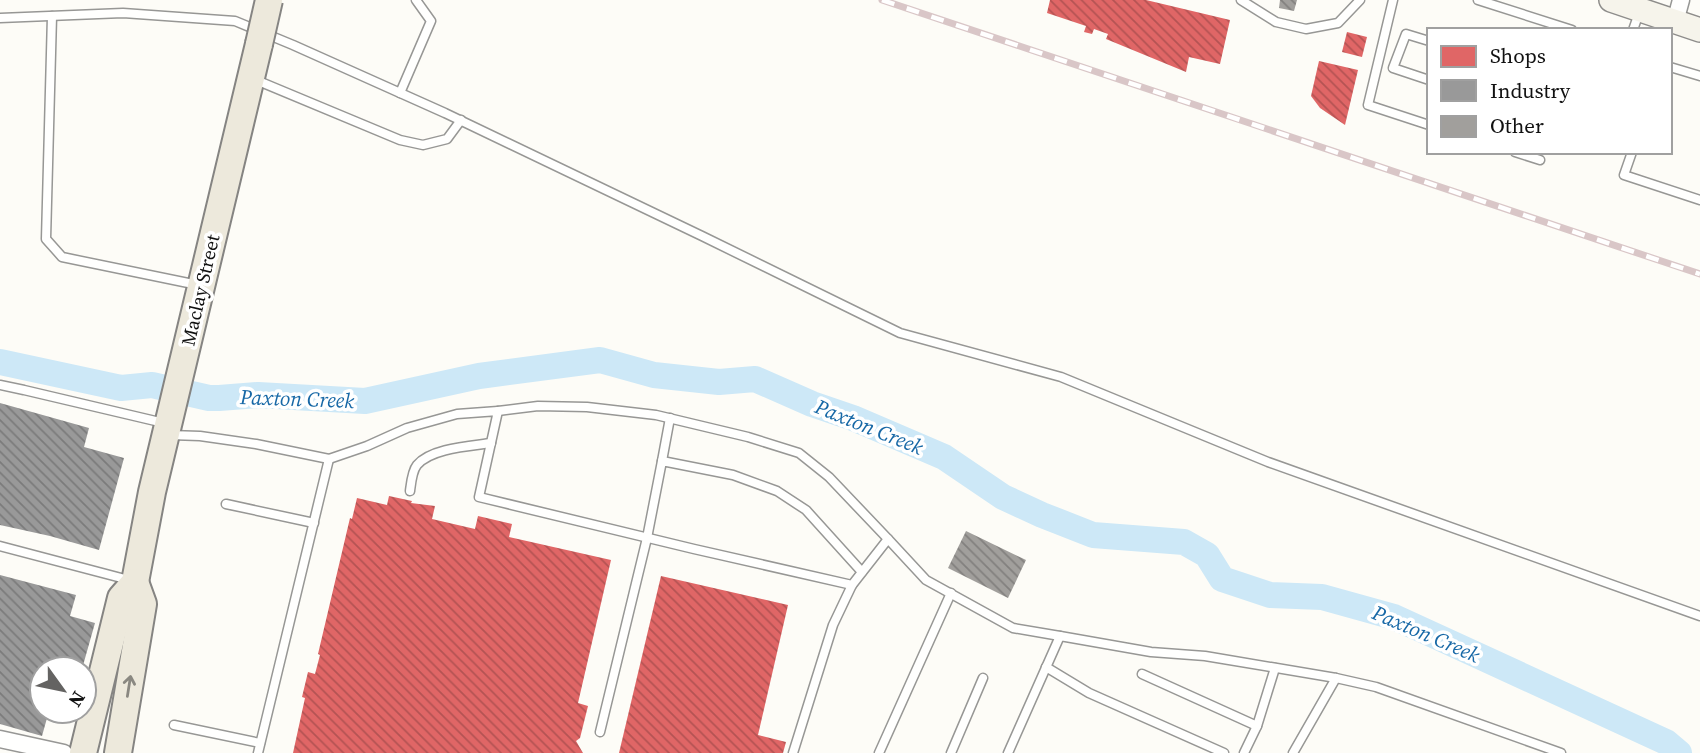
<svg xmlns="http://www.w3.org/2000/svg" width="1700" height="753" viewBox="0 0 1700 753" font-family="'Source Serif 4',serif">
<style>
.shops{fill:url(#shops-back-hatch)}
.industry{fill:url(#industry-back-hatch)}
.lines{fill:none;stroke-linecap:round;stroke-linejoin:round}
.river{stroke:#cde8f7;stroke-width:26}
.building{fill:url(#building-back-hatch)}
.lane-casing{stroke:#979795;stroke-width:11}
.street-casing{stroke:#979795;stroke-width:19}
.secondary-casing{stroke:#8e8d8b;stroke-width:26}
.primary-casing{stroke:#858482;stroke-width:30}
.lane{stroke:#fffffe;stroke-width:8}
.street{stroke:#fffffe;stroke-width:16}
.secondary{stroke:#f6f4eb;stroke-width:23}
.primary{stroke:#ede9dc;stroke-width:26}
.rail-casing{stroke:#d9c6c7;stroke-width:7}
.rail{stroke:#fff;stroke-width:4.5;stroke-dasharray:13;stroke-linecap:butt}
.primary-bridge-casing{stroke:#858482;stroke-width:30;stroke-linecap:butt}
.primary-bridge{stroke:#ede9dc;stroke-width:26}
.oneway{stroke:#8a8881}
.labels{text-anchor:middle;stroke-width:7;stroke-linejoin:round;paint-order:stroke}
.street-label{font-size:19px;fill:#111;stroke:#fff}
.water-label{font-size:21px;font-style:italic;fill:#1768a6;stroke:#fff}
</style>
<defs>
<pattern id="shops-back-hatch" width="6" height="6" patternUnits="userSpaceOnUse" patternTransform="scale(1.75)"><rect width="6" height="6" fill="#e06666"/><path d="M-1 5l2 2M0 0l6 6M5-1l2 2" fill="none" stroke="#b45353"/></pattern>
<pattern id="industry-back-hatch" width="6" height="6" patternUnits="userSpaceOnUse" patternTransform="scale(1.75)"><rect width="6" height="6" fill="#999"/><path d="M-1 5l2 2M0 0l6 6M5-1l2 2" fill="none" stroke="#7b7b7b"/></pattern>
<pattern id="building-back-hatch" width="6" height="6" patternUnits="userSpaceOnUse" patternTransform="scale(1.75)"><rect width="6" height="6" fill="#a19f9c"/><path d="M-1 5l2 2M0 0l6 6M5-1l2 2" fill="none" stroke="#82807e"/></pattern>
</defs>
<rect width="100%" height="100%" fill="#fdfcf7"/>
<g class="shops">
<path d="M1050,0h96l84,20 -10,44 -31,-7 -3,15 -80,-33 2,-5 -14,-5 -2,5 -8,-2 2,-6 -39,-13z"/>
<path d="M1347,32l20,5 -5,20 -20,-5z"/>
<path d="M1319,61l39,9 -13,55 -25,-17 -9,-12z"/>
<path d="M389,496l23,5 -1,2 24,3 -3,13 43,10 3,-13 34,8 -3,13 102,23 -33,143 10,3 -8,32 -4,3 7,12h-290l12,-55 -3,-1 6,-25 7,2 5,-19 -2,-1 32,-136 2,1 5,-21 30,7z"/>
<path d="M661,576l127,29 -30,130 28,7 -3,11h-164z"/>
</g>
<g class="industry">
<path d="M0,403l89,25 -5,19 40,11 -25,92 -49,-14 -50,-11z"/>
<path d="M0,575l76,20 -6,21 25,7 -13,46h-40v42h7l-7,25 -42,-12z"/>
</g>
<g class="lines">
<path class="river" d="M0,362l121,26 31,-3 57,13h10l39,-3 107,6 114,-25 121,-16 54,15 65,7 36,-3 57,25 41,14 91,39 59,40 39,18 51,20 91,7 23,13 15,24 48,16 52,2 72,20 272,125 13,11"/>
</g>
<g class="building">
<path d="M1280,0h17l-3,11 -15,-3z"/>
<path d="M966,531l60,29 -18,38 -60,-30z"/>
</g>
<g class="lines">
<g class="lane-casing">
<g id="lane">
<path d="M1241,0l35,22 30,7 32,-6 22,-23"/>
<path d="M1393,0l-25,105 61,20"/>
<path d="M1478,0l94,30"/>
<path d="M52,16l-6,223 16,18 136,28"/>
<path d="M0,18l123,-5 112,8 58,24 152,68 257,123 198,97 161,44 207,85 432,154"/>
<path d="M1633,30l6,-17"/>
<path d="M1429,41l-23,-7 -13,34 36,12"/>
<path d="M1670,67l30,9"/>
<path d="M256,80l144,60 23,5 24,-6 14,-19"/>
<path d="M400,93l31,-72 -15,-21"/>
<path d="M1515,152l25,8"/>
<path d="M1632,152l-8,23 76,25"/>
<path d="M0,385l24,5 140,33"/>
<path d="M498,411l40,-5 49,1 69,8 92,22 51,16 30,24 59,62"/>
<path d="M170,435l30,1 56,8 73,15 38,-13 40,-18 50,-14 41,-3 -19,86 215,52 158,36 36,-46 38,41 87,48 47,8"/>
<path d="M662,461l8,-43"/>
<path d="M410,491c1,-8 2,-20 7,-26 14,-17 54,-19 74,-22"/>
<path d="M226,504l88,19"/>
<path d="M0,546l129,34"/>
<path d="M1046,667l43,26 135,60"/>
<path d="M1142,674l115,52"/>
<path d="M174,725l86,18"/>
<path d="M600,732l47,-194 15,-77 71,14 44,16 29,19 56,62"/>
<path d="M258,753l71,-294"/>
<path d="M793,753l40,-128 19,-40"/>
<path d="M879,753l72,-160"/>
<path d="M951,753l32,-75"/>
<path d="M1008,753l52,-117 91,16 54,4 131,22 40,9 185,66"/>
<path d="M1244,753l13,-27 18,-58"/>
<path d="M1293,753l43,-75"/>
</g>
</g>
<g class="street-casing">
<g id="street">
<path d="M1675,22l6,-22"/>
<path d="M0,739l64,14"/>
</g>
</g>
<g class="secondary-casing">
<path id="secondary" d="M1611,0l89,30"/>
</g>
<g class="primary-casing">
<g id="primary">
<path d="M83,753l38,-155 14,-16 17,-90 107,-448"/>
<path d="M118,753l25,-149 -8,-22"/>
</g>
</g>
<use href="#lane" class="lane"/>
<use href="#street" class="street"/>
<use href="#secondary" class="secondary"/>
<use href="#primary" class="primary"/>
<g class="rail-casing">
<path id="rail" d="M882,0l818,274"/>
</g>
<use href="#rail" class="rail"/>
<g class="primary-bridge-casing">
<path id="primary-bridge" d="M259,44l10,-44"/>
</g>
<use href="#primary-bridge" class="primary-bridge"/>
</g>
<defs><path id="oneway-shaft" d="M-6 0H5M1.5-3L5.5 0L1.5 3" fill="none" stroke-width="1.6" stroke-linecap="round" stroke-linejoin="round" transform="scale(1.75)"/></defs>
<use class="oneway" href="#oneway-shaft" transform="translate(129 686) rotate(-81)"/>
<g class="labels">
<g class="street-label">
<text transform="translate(200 290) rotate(-77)" y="7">Maclay Street</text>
</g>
<g class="water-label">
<text transform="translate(297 399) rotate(2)" y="7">Paxton Creek</text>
<text transform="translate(869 427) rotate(22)" y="7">Paxton Creek</text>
<text transform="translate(1426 634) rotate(23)" y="7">Paxton Creek</text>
</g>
</g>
<rect x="1427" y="28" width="245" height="126" fill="#ffffff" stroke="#a0a0a0" stroke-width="2"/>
<rect x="1441" y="46" width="35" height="21" fill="#e06666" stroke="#a0a0a0" stroke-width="2"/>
<text x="1490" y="63" font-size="21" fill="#111111">Shops</text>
<rect x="1441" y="80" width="35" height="21" fill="#999999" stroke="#a0a0a0" stroke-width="2"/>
<text x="1490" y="98" font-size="21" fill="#111111">Industry</text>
<rect x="1441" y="116" width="35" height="21" fill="#a19f9c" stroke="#a0a0a0" stroke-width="2"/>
<text x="1490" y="133" font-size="21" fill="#111111">Other</text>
<g transform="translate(63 690) rotate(123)"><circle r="33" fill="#ffffff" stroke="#a0a0a0" stroke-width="2"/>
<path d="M0-5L12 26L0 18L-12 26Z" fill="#646362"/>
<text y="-10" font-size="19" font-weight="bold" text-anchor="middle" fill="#111111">N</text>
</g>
</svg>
